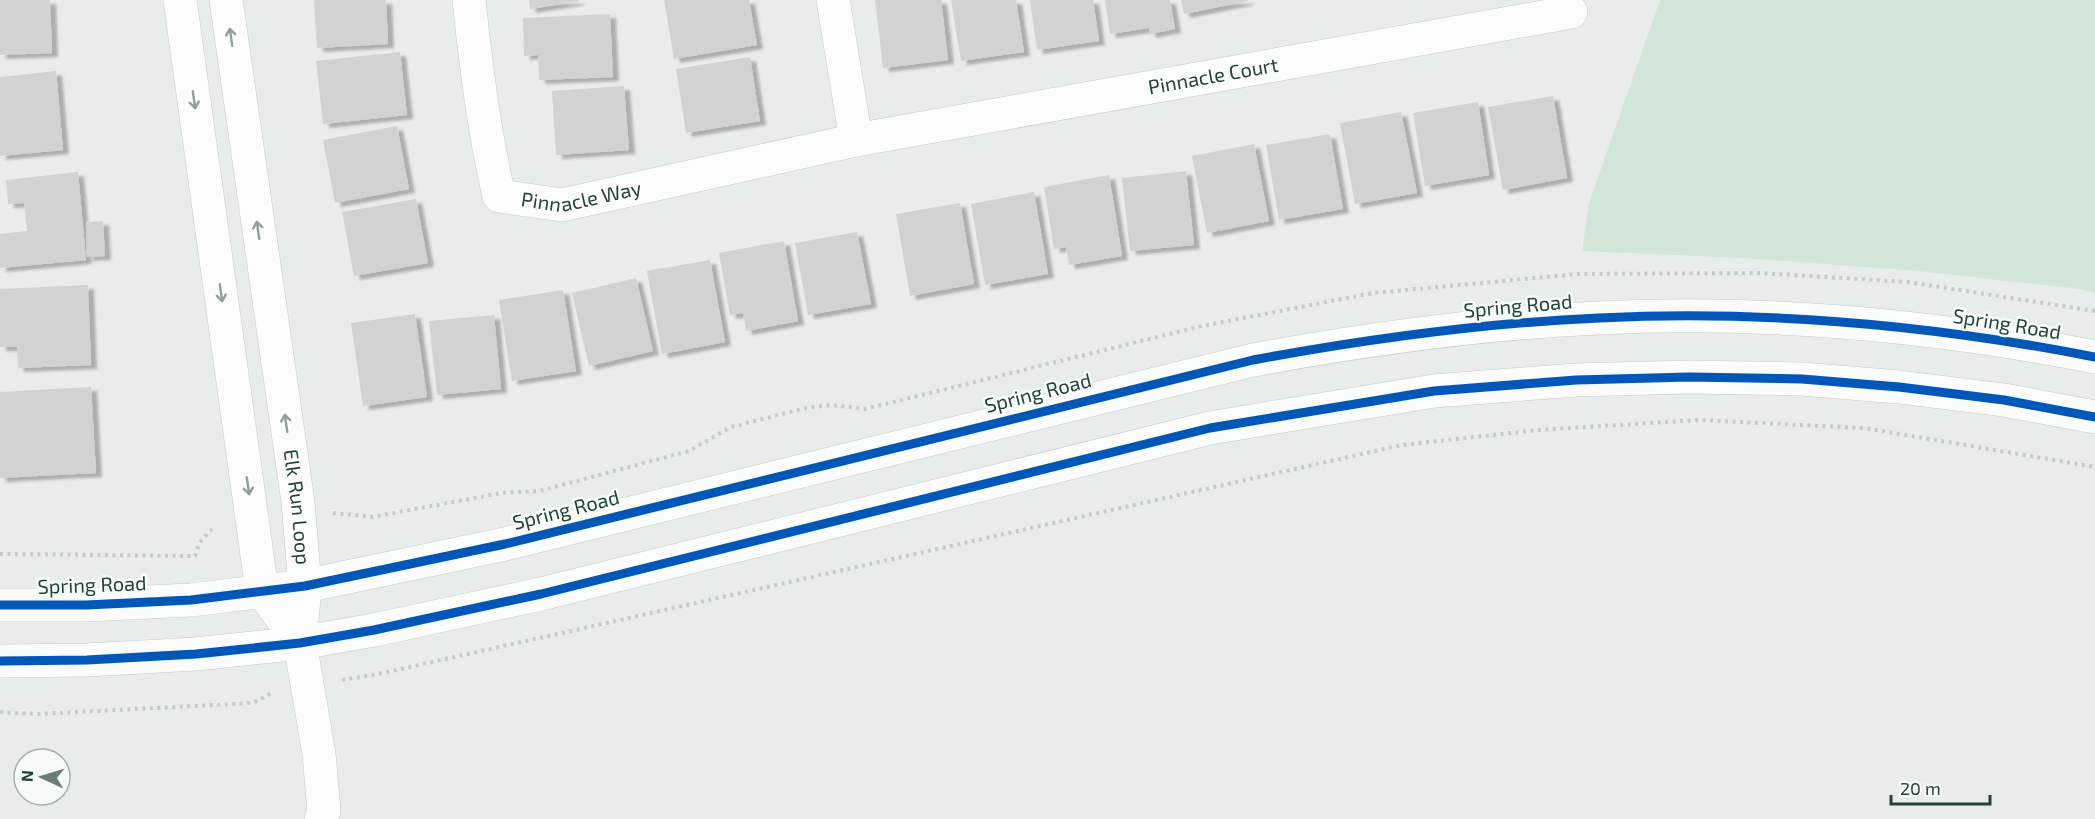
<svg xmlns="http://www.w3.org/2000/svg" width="2095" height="819" viewBox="0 0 2095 819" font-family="'Exo 2',sans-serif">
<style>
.green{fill:#d1e6d8}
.building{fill:#cfd4d2;filter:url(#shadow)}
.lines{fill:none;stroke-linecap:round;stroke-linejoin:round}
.street-casing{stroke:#c5cac8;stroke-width:34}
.secondary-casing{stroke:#c3cbc8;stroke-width:34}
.path{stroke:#c3ccca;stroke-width:4;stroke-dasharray:3 4.5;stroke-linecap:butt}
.street{stroke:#fcfcfc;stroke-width:33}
.secondary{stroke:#fcfcfc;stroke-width:33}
.cycleway-casing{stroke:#f7fbf9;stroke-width:13}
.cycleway{stroke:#0057b8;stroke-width:9}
.oneway{stroke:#909f9b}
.labels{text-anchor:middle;stroke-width:5;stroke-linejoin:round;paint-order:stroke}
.street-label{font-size:20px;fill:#24423a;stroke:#f7fbf9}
</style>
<defs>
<filter id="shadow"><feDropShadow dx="6" dy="4" stdDeviation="1.5" flood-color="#0004"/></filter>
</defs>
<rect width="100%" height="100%" fill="#e8edeb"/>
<path class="green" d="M1660,0h435v293l-15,-4 -162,-18 -175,-13 -161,-7 7,-48z"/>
<g class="building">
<path d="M0,0h50l2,53 -52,2z"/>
<path d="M314,0h72l2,44 -71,4z"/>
<path d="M529,0h50v1l-49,8z"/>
<path d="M664,0h85l8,45 -83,14z"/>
<path d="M875,0h66l7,60 -65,8z"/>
<path d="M951,0h65l8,52 -63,9z"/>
<path d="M1030,0h63l6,41 -62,9z"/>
<path d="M1105,0h65l5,29 -25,5 -1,-6 -39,6z"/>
<path d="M1181,0h67v1l-64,13z"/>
<path d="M610,14l3,63 -74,3 -1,-25 -14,1 -1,-38z"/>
<path d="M400,52l7,63 -84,9 -7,-63z"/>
<path d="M750,57l10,64 -74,12 -10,-64z"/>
<path d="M56,71l7,79 -63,6v-79z"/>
<path d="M624,86l5,64 -73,5 -4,-64z"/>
<path d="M1553,96l14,82 -64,12 -15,-83z"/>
<path d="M1478,102l11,73 -64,11 -12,-73z"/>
<path d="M1401,112l16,81 -62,11 -15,-81z"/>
<path d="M397,126l12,63 -74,14 -12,-63z"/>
<path d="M1330,134l13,75 -64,11 -13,-75z"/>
<path d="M1254,144l15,77 -62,12 -15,-77z"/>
<path d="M1186,171l8,74 -64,6 -8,-73z"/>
<path d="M78,172l8,88 -86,8v-34l27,-3 -3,-28 -16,1 -2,-24z"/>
<path d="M1109,175l13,81 -53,9 -3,-18 -12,2 -10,-62z"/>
<path d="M1034,192l14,82 -63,11 -14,-81z"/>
<path d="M416,199l12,64 -74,13 -12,-64z"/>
<path d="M960,203l14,81 -64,12 -14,-82z"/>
<path d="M103,221l2,35 -18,1 -1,-35z"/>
<path d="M857,232l14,72 -63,11 -13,-72z"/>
<path d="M784,241l14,80 -52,10 -3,-18 -13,2 -11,-62z"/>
<path d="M710,260l15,82 -63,12 -15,-83z"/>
<path d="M636,278l17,73 -64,15 -17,-73z"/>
<path d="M88,285l3,80 -73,3 -1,-21h-17v-58z"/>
<path d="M563,290l13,81 -64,10 -13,-81z"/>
<path d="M415,314l12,83 -64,9 -12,-83z"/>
<path d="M494,315l7,74 -64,6 -8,-74z"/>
<path d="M91,387l5,86 -96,5v-86z"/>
</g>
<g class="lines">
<g class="street-casing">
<g id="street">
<path d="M180,0l82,591 38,52"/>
<path id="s1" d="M226,0l72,502 7,84 -5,57 19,111 5,57 -3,8"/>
<path id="s2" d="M469,0c7,66 15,131 30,196l63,9 294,-65 715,-128"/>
<path d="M833,0l23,140"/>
</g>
</g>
<g class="secondary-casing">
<g id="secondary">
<path d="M0,605h86l105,-5 114,-14 200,-42 748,-184c114,-21 229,-37 346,-42 166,-8 333,7 496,39"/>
<path d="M0,661l87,-1 109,-6 104,-11 74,-13 167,-36 669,-166 224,-37 142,-11 113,-3 113,2 97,8 105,13 91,17"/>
</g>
</g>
<g class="path">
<path d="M333,513l39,4 129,-24 38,-2 150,-40 42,-24 75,-19 25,-3 34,4 337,-83 171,-33 205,-19 182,-1 148,9 187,29"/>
<path d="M0,554l195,2 4,-13 13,-14"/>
<path d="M342,680l41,-7 1019,-228 136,-15 160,-10 166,8 231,39"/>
<path d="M0,712l38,2 215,-11 19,-10"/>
</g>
<use href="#street" class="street"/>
<use href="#secondary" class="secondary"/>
<g class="cycleway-casing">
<g id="cycleway">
<path d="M0,605h86l105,-5 114,-14 200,-42 748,-184c114,-21 229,-37 346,-42 166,-8 333,7 496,39"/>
<path d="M0,661l87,-1 109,-6 104,-11 74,-13 167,-36 669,-166 224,-37 142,-11 113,-3 113,2 97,8 105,13 91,17"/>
</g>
</g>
<use href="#cycleway" class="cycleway"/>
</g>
<defs><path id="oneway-shaft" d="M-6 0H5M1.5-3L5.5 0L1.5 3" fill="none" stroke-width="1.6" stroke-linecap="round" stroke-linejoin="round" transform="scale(1.5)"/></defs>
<g class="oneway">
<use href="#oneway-shaft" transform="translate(231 37) rotate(-98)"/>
<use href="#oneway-shaft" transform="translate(194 100) rotate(82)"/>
<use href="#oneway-shaft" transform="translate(258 230) rotate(-98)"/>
<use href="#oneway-shaft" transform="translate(221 293) rotate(82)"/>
<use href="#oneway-shaft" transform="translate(286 423) rotate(-98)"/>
<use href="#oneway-shaft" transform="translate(248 486) rotate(82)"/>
</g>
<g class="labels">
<g class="street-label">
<text dy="7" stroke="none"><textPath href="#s2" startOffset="926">Pinnacle Court</textPath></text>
<text dy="7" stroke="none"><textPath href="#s2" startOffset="282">Pinnacle Way</textPath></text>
<text transform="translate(1518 306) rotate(-5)" y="7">Spring Road</text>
<text transform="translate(2007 324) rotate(9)" y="7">Spring Road</text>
<text transform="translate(1038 393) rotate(-14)" y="7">Spring Road</text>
<text dy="7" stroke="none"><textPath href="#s1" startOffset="512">Elk Run Loop</textPath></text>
<text transform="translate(566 510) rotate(-14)" y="7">Spring Road</text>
<text transform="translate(92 585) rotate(-2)" y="7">Spring Road</text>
</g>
</g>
<g transform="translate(42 777) rotate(274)"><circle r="28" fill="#f7fbf9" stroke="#a3b1ad" stroke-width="1.5"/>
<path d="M0-4.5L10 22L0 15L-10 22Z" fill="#697e78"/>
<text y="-9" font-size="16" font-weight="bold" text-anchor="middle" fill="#24423a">N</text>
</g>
<path d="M1891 795v9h99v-9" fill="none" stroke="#24423a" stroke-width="3"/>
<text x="1900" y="795" font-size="18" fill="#24423a" stroke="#f7fbf9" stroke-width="4.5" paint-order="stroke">20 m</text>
</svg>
